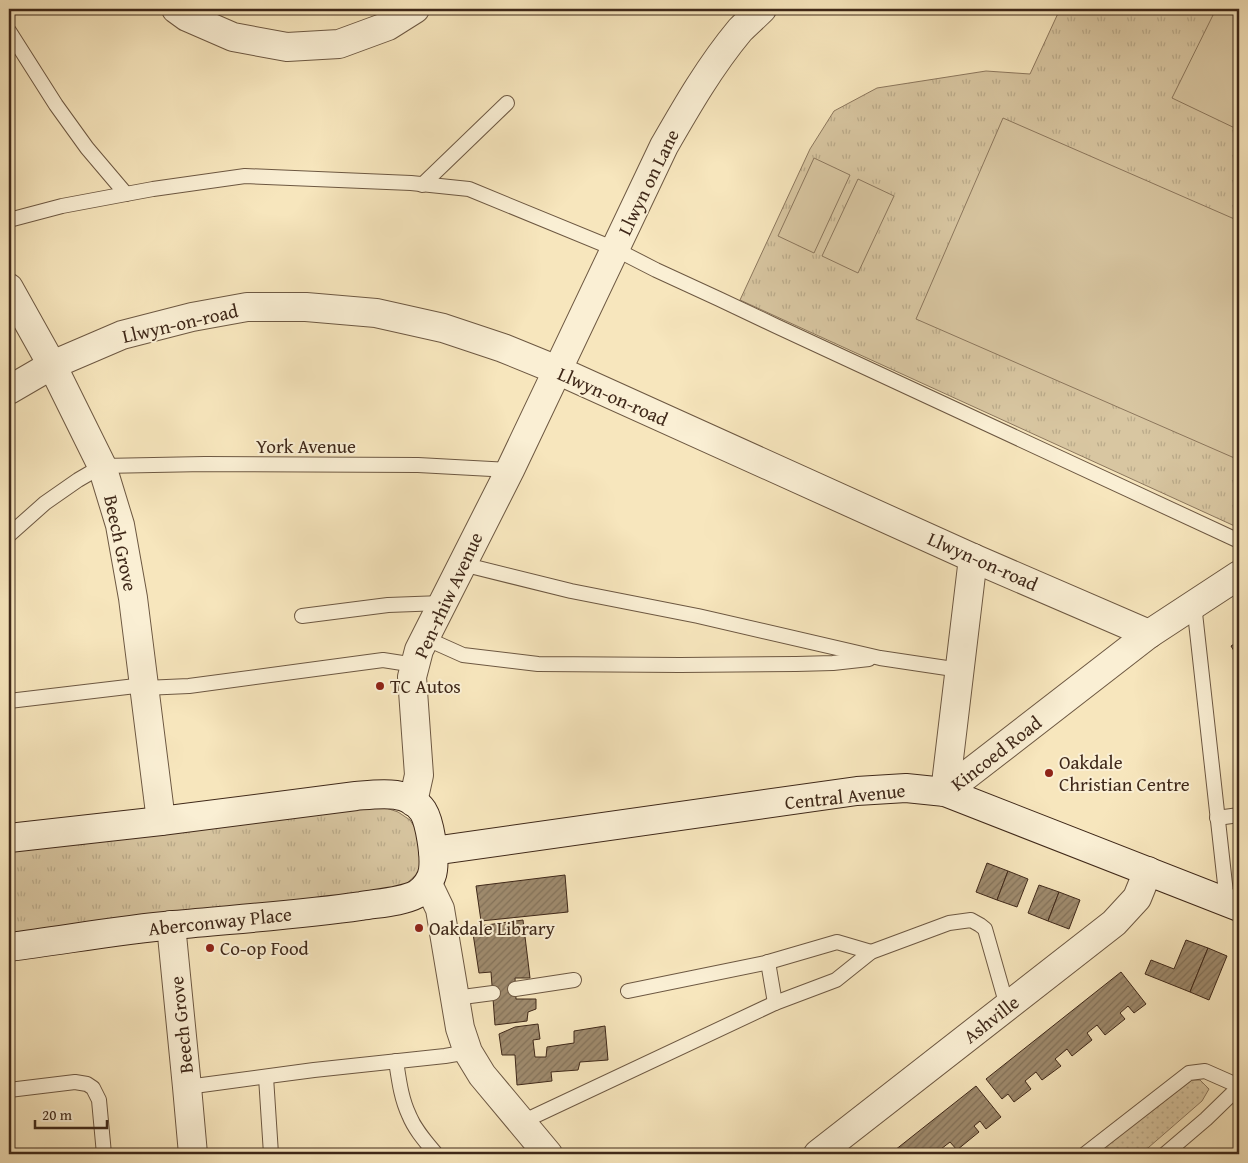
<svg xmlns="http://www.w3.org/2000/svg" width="1248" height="1163" viewBox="0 0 1248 1163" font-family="'Gentium Book Plus',serif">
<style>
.grass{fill:url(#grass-dots);stroke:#8c775d}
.park{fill:url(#park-tufts);stroke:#8c775d}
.pitch{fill:#d8c6a1;stroke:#8c775d}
.building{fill:url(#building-hatch);stroke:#3f2819}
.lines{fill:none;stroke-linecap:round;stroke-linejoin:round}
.lane-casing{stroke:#6d5842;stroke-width:16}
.street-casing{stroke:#6d5842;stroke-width:30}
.secondary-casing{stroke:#3f2819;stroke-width:30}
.lane{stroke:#faefd4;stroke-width:14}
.street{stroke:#faefd4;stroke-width:28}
.secondary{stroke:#faefd4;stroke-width:28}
.poi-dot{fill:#8f2418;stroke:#faefd4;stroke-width:2}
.labels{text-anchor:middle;stroke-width:4;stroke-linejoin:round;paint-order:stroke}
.street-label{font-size:19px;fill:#3f2819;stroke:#faefd4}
.poi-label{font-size:19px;fill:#3f2819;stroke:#faefd4;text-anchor:start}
</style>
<defs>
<pattern id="grass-dots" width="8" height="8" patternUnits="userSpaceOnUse" patternTransform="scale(1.25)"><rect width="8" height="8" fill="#d8c6a1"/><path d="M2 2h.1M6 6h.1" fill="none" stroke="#baaa8a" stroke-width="1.8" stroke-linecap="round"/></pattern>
<pattern id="park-tufts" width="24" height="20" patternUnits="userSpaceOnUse" patternTransform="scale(1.25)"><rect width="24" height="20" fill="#d8c6a1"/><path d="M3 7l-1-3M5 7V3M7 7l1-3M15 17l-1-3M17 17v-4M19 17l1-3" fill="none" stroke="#baaa8a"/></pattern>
<pattern id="building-hatch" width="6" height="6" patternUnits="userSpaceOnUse" patternTransform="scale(1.25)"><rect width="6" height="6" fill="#9f8b6e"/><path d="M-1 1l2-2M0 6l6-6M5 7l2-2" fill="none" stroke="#83725a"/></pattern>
</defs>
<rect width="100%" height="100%" fill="#f7e6bd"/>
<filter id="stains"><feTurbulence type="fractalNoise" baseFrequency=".004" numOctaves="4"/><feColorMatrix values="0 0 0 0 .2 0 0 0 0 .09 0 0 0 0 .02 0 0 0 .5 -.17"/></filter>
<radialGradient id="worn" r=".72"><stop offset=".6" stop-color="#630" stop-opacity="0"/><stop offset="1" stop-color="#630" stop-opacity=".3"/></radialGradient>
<path class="grass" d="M1192,1080h8l9,9 -7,12 -61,53h-45z"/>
<g class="park">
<path d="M1060,9h179v519l-499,-228 70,-151 24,-38 43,-23 109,-17 44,3z"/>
<path d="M380,806l18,6 12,8 9,14 4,24 -5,15 -13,12 -29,8 -367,43v-86z"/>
</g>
<g class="pitch">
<path d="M1216,9h23v121l-67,-32z"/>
<path d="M1003,118l236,103v239l-323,-141z"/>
<path d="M814,158l36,17 -36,78 -36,-17z"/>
<path d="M858,179l36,17 -36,77 -36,-17z"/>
</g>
<g class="building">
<path d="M1239,641v18l-8,-13z"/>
<path d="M987,863l21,8 -11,29 -21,-8z"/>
<path d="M1008,871l20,8 -11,28 -20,-7z"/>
<path d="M565,875l3,37 -87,9 -5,-35z"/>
<path d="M1039,885l20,7 -11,29 -20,-8z"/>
<path d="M1059,892l21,8 -11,29 -21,-8z"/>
<path d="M523,920l7,58h-15l1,21h20v10l-8,3 -1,9 -32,4 -4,-53 -12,1 -7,-46z"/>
<path d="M1186,940l22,8 -18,44 -45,-18 6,-14 23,9z"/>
<path d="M1208,948l19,8 -18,44 -19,-8z"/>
<path d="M1121,972l25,32 -12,9 -6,-7 -8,7 5,6 -20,16 -8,-10 -10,8 5,7 -20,16 -5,-7 -12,10 6,7 -19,14 -6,-8 -11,9 6,8 -17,13 -6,-8 -6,5 -16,-20z"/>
<path d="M538,1024l2,15 -7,1 2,17h11l1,-10 27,-4v-12l31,-5 3,34 -28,2 -2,8 -27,2 1,9 -35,4 -2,-30h-13l-3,-21 16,-7z"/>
<path d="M976,1086l25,31 -15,12 -6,-8 -6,5 5,6 -22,18 -7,-8 -9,7 4,5h-55z"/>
</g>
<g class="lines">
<g class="lane-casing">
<g id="lane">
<path d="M9,31l47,74 31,43 39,46"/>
<path d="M422,185l85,-82"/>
<path d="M9,220l53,-14 64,-12 27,-5 92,-13 166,7 58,6 146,60 41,21 63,29 57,27 463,215"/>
<path d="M9,535l36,-32 33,-23 24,-14 103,-2 213,1 92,5"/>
<path d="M462,564l109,27 127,25 182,42 80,12"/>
<path d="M1194,604l33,298"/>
<path d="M302,616l86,-11 54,-2"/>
<path d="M425,638l38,17 75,9 142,1 116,-1 37,-1 36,-4"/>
<path d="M144,688l45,-2 194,-26 32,5"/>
<path d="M9,701l135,-16"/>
<path d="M1217,818l22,-3"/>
<path d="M768,962l7,41"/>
<path d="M515,989l59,-9"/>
<path d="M628,991l137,-28 72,-21 34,10"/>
<path d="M455,998l38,-5"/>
<path d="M396,1061c3,19 5,37 13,54 6,15 17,27 27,39"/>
<path d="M266,1077l5,77"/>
<path d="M187,1087l127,-17 131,-14 23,-4"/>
<path d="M9,1090l66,-8 12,2 6,4 6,12 5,54"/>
<path d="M522,1122l253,-119 61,-23 35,-28 78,-29 22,-3 9,5 5,4 22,77"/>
<path d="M1085,1154l104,-81 16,-2 34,15"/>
<path d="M1165,1154l41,-35 33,-32"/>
</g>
</g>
<g class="street-casing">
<g id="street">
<path d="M176,9l11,8 46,20 54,10 52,-3 49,-18 27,-17"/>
<path d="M9,288l43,77 50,101 18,59 13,73 28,223"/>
<path d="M9,390l43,-25 70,-30 70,-18 55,-10h59l70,6 67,15 60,20 54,22 416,188 176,76"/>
<path d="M973,558l-28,234 204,-158 90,-59"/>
<path d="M413,802l6,-27 -7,-98 7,-27 91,-180 154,-324c23,-40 46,-80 76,-116 7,-7 15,-14 22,-21"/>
<path d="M428,884l12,25 20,119 8,24 14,23 66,79"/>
<path d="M171,925l16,162 6,67"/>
<path d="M818,1154l296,-231 23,-25 11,-27"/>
</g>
</g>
<g class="secondary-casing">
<g id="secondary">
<path d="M9,838l152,-17 195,-25c23,-2 52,-7 67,15 7,11 12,45 10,59 -1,9 -8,19 -16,24 -15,8 -39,9 -56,12 -62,9 -125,13 -187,19 -55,5 -110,15 -165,22"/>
<path d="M433,851l424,-60 49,-3 39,4 294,115"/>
</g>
</g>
<use href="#lane" class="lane"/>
<use href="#street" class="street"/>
<use href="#secondary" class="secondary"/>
</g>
<g class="poi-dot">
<circle cx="380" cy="686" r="5"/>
<circle cx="1049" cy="773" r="5"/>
<circle cx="419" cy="928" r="5"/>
<circle cx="210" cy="948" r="5"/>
</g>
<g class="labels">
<g class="street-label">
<text transform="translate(648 182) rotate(-64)" y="7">Llwyn on Lane</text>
<text transform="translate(180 323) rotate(-13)" y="7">Llwyn-on-road</text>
<text transform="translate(613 396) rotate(24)" y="7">Llwyn-on-road</text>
<text x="306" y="453">York Avenue</text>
<text transform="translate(121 543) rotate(78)" y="7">Beech Grove</text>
<text transform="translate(983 561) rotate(24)" y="7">Llwyn-on-road</text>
<text transform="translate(448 595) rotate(-65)" y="7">Pen-rhiw Avenue</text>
<text transform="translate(996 753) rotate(-38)" y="7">Kincoed Road</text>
<text transform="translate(845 796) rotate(-6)" y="7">Central Avenue</text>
<text transform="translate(220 921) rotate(-6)" y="7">Aberconway Place</text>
<text transform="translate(991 1019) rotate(-38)" y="7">Ashville</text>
<text transform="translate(181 1025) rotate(-96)" y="7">Beech Grove</text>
</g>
<g class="poi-label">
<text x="390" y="693">TC Autos</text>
<text x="1059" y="769">Oakdale<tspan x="1059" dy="22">Christian Centre</tspan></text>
<text x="429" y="935">Oakdale Library</text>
<text x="220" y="955">Co-op Food</text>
</g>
</g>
<rect width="1248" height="1163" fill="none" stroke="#f7e6bd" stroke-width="30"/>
<rect x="10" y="10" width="1228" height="1143" fill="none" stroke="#3f2819" stroke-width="2.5"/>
<rect x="15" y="15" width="1218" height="1133" fill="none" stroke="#3f2819"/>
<path d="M35 1120v8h72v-8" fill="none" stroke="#3f2819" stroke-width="2.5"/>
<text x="42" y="1120" font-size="15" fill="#3f2819" stroke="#faefd4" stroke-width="4" paint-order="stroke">20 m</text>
<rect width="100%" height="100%" filter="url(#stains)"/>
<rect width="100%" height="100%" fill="url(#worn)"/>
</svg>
